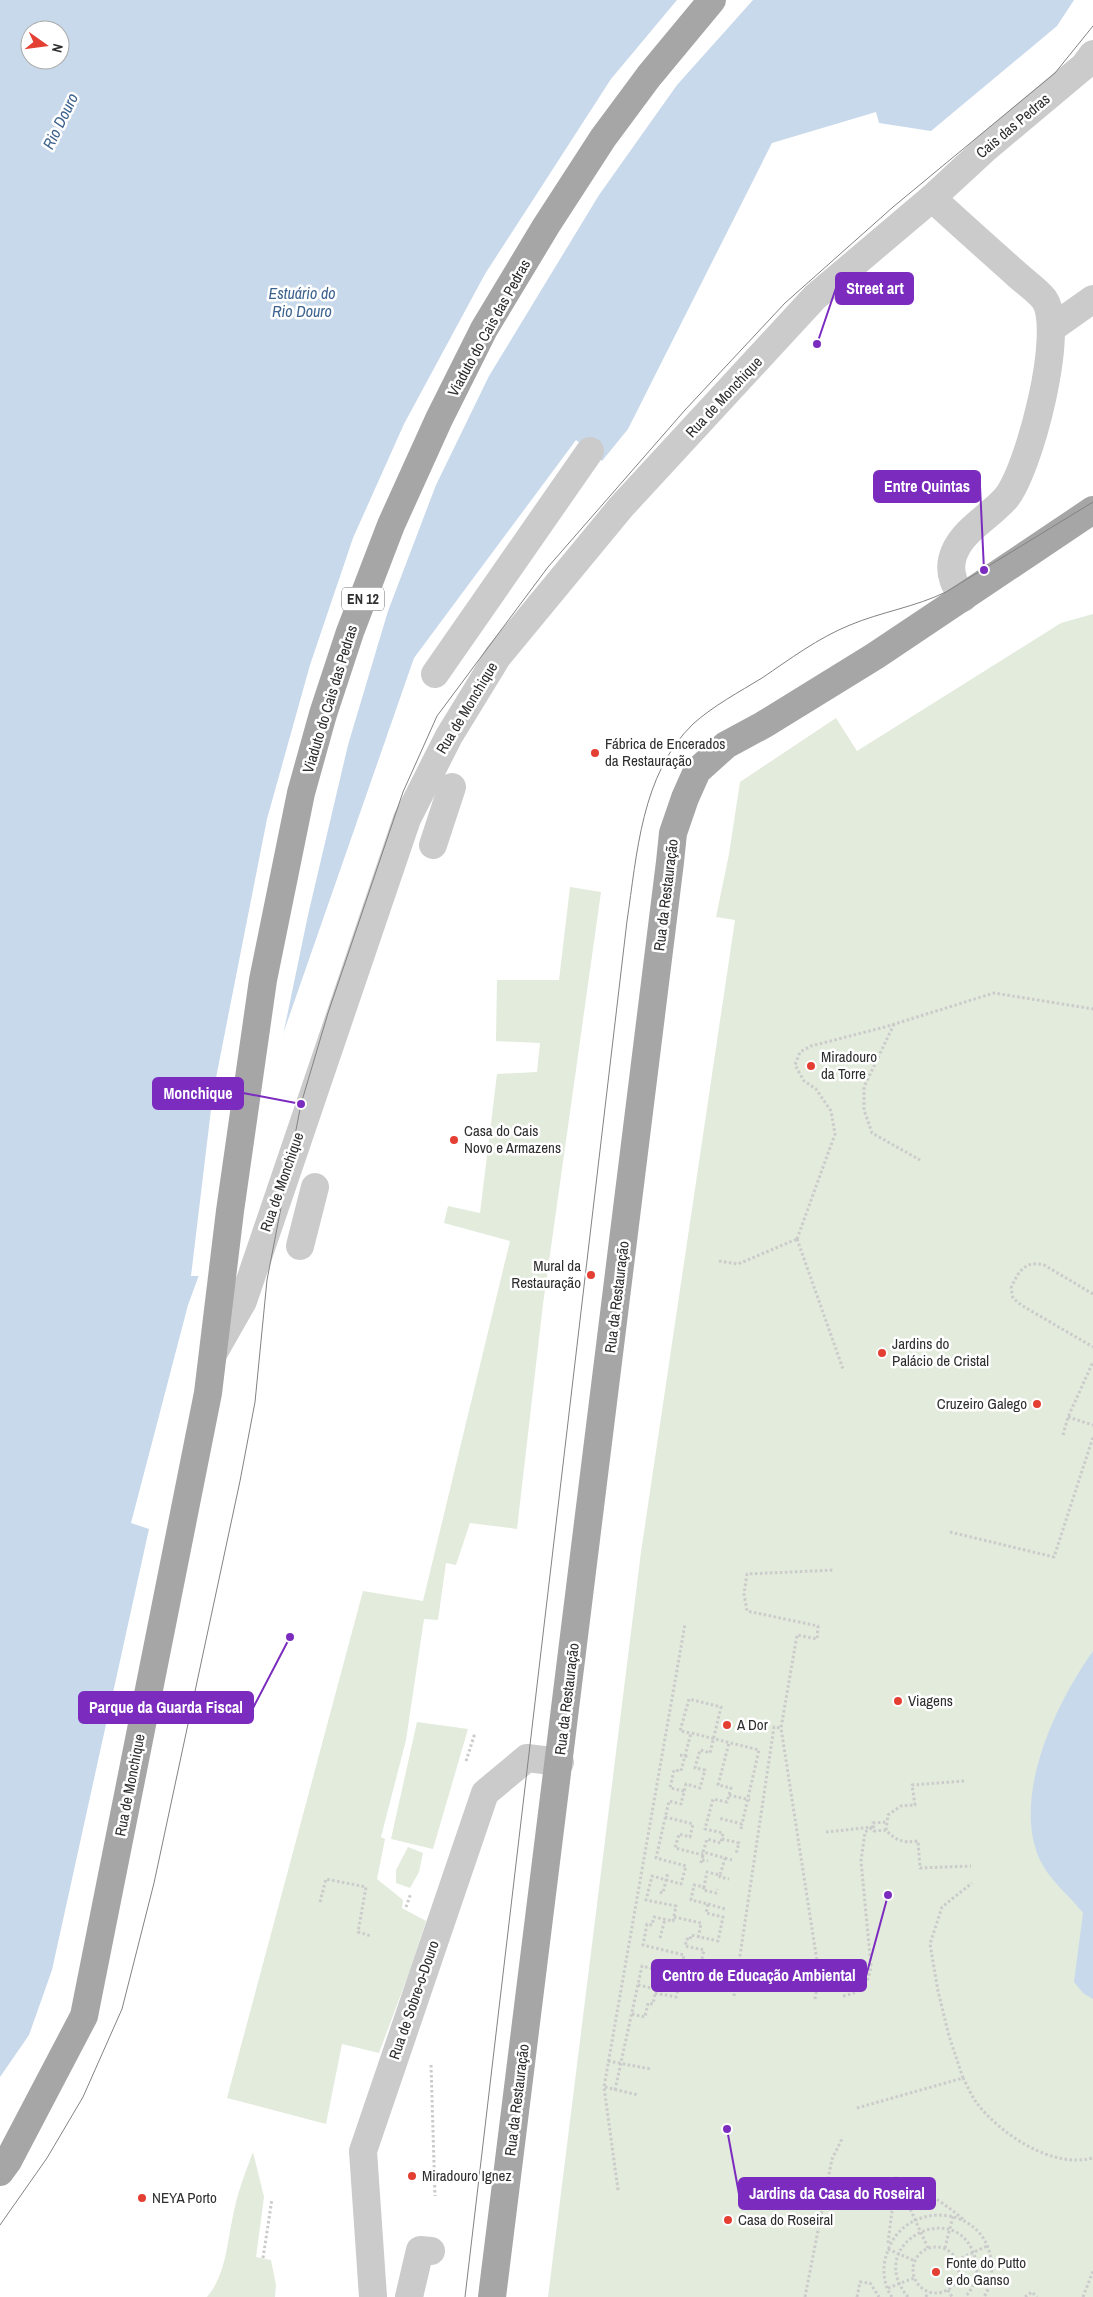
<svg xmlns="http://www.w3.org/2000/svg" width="1093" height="2297" viewBox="0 0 1093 2297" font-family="'Archivo Narrow',sans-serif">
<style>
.green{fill:#e2ebdc}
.water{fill:#c8d9eb;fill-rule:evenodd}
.pier{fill:#fff}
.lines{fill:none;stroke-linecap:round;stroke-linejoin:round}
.path{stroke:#cbcbcb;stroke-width:3;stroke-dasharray:2.5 2.5;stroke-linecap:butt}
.minor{stroke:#cbcbcb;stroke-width:28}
.major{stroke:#a6a6a6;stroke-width:28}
.tram{stroke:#838383;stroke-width:1}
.poi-dot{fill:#e33f32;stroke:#fff;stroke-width:2}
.labels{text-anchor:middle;stroke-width:5;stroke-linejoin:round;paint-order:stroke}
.shield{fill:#fff;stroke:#6d6d6d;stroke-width:1}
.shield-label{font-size:14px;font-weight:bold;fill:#2e2e2e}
.street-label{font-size:15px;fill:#2e2e2e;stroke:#fff}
.poi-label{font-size:15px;fill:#2e2e2e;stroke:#fff;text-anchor:start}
.water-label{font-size:16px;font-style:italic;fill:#3d638f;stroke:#fff}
.leader{fill:none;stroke:#7b2cbf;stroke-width:2}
.callout-dot{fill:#7b2cbf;stroke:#fff;stroke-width:2}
.callout{fill:#7b2cbf;stroke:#7b2cbf;stroke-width:2}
.callout-label{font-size:16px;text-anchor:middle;font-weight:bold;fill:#fff}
</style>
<rect width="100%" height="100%" fill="#fff"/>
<g class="green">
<path d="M1093,614v1683h-545l93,-745 94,-632 -19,-3 13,-63 11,-72 96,-64 21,33 204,-128z"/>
<path d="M570,887l31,5 -58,412 -26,225 -47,-6 -14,42 -10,-2 -8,57 -14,-1 -18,121 -25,97 4,2 -8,40 26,21 -1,8 24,13 -16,49 -31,83 -37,-9 -16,80 -99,-26 136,-507 60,10 87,-360 -66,-18 4,-17 32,7 17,-139 40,-2 3,-29 -44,-2 1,-61h62z"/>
<path d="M417,1722l51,7 -35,120 -42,-10z"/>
<path d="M408,1847l15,6 -4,19 -9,16 -14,-5v-13z"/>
<path d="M253,2152l11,45 -8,60 15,3 5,25 -1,12h-68c19,-22 20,-54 26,-81 4,-22 12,-43 20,-64z"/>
</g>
<g class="water">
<path d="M0,0h1074l-17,26 -126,105 -52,-8 -3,-11 -104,31 -144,286 -26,32 -26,-21 -162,218 -154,442 -54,141 -7,34 -11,30 -57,218 18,6 -97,441 -23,65 -29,42zM30,30h30v30h-30z"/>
<path d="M1093,1651v348l-10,-6 -9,-11 9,-69c-13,-17 -34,-33 -43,-53 -29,-63 16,-157 53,-209z"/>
</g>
<path class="pier" d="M677,0h76l-76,85 -78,110 -110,181 -53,109 -48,126 -40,134 -40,170 -28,135 -72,191 -6,35h-11l22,-183 54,-274 43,-154 43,-127 51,-114 81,-150 126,-195z"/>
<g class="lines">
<g class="path">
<path d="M894,1024l-30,63v23l8,23 48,27"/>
<path d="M797,1239l38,-105 -4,-23 -15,-22 -12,-8 -9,-16 5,-13 11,-6 74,-19 109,-34 99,16"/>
<path d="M797,1239l46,130"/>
<path d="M719,1261l19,3 59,-25"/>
<path d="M1093,1294l-49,-29c-19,-5 -26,7 -33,23l2,10 8,7 72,42"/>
<path d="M1068,1417l25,8"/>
<path d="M1063,1435l5,-18 25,-55"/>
<path d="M950,1532l104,25 39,-120"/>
<path d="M680,1755l10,2"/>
<path d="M466,1761l9,-28"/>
<path d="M964,1781l-52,4 3,20 -14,1 -13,9 -2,15c10,11 17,13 32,11l2,27 51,-2"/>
<path d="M684,1791l-14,-3 4,-18 7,1 10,-38 68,17 -17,74 -24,-6"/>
<path d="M729,1795l21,5"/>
<path d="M665,1817l28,7 -3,13 -11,-3 -4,14 28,7v-3"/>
<path d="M741,1829l1,-5"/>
<path d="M886,1830l-12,1 -1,-8 13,-1"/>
<path d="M826,1832l47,-5"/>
<path d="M722,1839l17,4 -3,11"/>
<path d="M725,1858l7,2"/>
<path d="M702,1860l6,1"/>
<path d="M701,1863l2,-8"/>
<path d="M720,1875v2l9,2"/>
<path d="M704,1887l-1,3 13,3 1,-4"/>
<path d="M660,1892l3,1 5,-21"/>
<path d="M320,1902l6,-23 40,8 -8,45 13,4"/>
<path d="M708,1904l17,5"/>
<path d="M406,1907l5,-14"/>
<path d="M674,1917l27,6 -3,16"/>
<path d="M660,1938l5,-19"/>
<path d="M658,1965l23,5 3,-15 -41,-10 4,-21 5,1 2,-8 19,4 3,-15 -30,-6 6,-24 29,8 5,-18 -30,-8 13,-57 12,3 5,-20 14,4 5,-18 -10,-2 5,-18 10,3 11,-46 -32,-8 -9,32 11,2"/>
<path d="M698,1975l8,2"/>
<path d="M670,1983l9,3"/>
<path d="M638,1985l18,4"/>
<path d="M655,1993l21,4 4,-15 16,3 8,-35 -19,-4 2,-7 3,1 1,-5 27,6 5,-24 -17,-4 2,-9 -17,-4 3,-15 10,2 3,-15 13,3 5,-17 -22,-6 4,-13 14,4 2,-10 -18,-4 8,-30 14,3 4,-14 -13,-3 11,-42"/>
<path d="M734,1996l40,-269 7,1"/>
<path d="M843,1996c19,-4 25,-11 28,-30l-10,-105 4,-29 8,-5"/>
<path d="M815,1999l4,-25 -38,-246 16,-93 20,4 1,-13 -71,-15 -3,-17 3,-20 87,-4"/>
<path d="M632,2014l13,3 3,-14 5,1 4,-20"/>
<path d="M608,2061l43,8"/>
<path d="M431,2065l4,131"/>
<path d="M963,2078l-14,-42 -11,-45 -8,-47 12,-37 30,-24"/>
<path d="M605,2087l33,8"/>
<path d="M615,2090l27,-124 16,4 1,-10"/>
<path d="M857,2108l106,-30c4,7 8,17 13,24 24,32 76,67 117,56"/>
<path d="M897,2179c25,10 46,23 67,41"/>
<path d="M618,2190l-14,-103 81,-463"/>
<path d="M888,2243l8,-65 32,70"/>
<circle cx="936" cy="2270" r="23"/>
<path d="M945,2248l8,-32"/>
<path d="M888,2249l27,12"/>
<path d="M263,2258l9,-59"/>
<path d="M957,2260l30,-14"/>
<path d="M959,2275l31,10"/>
<path d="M888,2288l26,-10"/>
<path d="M948,2290l4,7"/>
<path d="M805,2297l27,-138 11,-22"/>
<path d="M857,2297l3,-15 10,1 9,14"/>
<path d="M892,2297c-9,-12 -10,-31 -5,-44 17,-54 97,-49 104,7 2,14 0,26 -7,37"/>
<path d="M908,2297c-47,-55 54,-104 68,-35 3,13 -2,26 -11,35"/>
<path d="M926,2297l2,-5"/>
<path d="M1025,2297l7,-5 5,5"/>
<path d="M1083,2297l10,-26"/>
</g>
<g class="minor">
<path d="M932,198c27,25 54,49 81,73 9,9 23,18 31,28 22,31 -15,171 -38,199 -18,21 -48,34 -54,62 -3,15 3,26 11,38"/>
<path d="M1052,328l41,-29"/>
<path d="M435,674l155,-223"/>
<path d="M433,845l19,-58"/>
<path d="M300,1246l15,-59"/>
<path d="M214,1352l29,-51 164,-482 42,-83 49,-80 123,-149 194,-210 117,-99 53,-49 99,-83 9,-12"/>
<path d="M373,2297l-10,-146 122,-358 42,-35 33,4"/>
<path d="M409,2297l11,-47 11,1"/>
</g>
<g class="major">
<path d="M0,2172l8,-11 76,-145 124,-623 22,-182 33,-231 38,-187 22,-79 27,-82 41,-107 48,-106 45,-90 62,-103 57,-88 46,-62 63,-76"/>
<path d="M492,2297l178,-1435 3,-29 12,-35 12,-27 29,-26 37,-20 112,-69 218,-146"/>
</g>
<g class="tram">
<path d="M0,2225l47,-67 36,-61 39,-88 32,-126 86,-402 15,-79 12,-122 34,-176 27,-91 75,-221 34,-76 111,-149 137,-157 100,-107 108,-96 162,-134 38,-47"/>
<path d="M465,2297l162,-1376c10,-66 14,-147 66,-197 20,-18 46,-32 69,-46 28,-19 56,-40 88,-53 31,-13 65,-18 96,-33l147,-90"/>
</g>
</g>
<g class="poi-dot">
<circle cx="595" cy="753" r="5"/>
<circle cx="811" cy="1066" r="5"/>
<circle cx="454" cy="1140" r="5"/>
<circle cx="591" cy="1275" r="5"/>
<circle cx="882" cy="1353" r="5"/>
<circle cx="1037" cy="1404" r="5"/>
<circle cx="898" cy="1701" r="5"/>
<circle cx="727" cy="1725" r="5"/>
<circle cx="412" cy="2176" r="5"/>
<circle cx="142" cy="2198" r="5"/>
<circle cx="728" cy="2220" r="5"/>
<circle cx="936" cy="2272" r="5"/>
</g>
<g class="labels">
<rect class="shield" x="342" y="587.5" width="42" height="23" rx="4"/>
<g class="shield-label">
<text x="363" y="604">EN 12</text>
</g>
<g class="street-label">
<text transform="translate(1013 126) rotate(-40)" y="5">Cais das Pedras</text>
<text transform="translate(489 328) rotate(-61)" y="5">Viaduto do Cais das Pedras</text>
<text transform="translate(724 397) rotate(-47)" y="5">Rua de Monchique</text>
<text transform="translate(330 699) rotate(-73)" y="5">Viaduto do Cais das Pedras</text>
<text transform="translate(467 708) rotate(-59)" y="5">Rua de Monchique</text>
<text transform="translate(666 895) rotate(-83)" y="5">Rua da Restauração</text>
<text transform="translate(282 1182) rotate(-71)" y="5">Rua de Monchique</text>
<text transform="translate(617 1297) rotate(-83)" y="5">Rua da Restauração</text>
<text transform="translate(567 1699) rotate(-83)" y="5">Rua da Restauração</text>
<text transform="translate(130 1785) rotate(-79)" y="5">Rua de Monchique</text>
<text transform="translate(414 2000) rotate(-71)" y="5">Rua de Sobre-o-Douro</text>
<text transform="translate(517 2100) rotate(-83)" y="5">Rua da Restauração</text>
</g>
<g class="poi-label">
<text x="605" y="749">Fábrica de Encerados<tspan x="605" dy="17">da Restauração</tspan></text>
<text x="821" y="1062">Miradouro<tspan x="821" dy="17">da Torre</tspan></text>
<text x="464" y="1136">Casa do Cais<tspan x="464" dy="17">Novo e Armazens</tspan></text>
<text x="581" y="1271" text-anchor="end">Mural da<tspan x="581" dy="17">Restauração</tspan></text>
<text x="892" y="1349">Jardins do<tspan x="892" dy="17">Palácio de Cristal</tspan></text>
<text x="1027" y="1409" text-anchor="end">Cruzeiro Galego</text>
<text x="908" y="1706">Viagens</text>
<text x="737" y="1730">A Dor</text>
<text x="422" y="2181">Miradouro Ignez</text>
<text x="152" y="2203">NEYA Porto</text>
<text x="738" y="2225">Casa do Roseiral</text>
<text x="946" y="2268">Fonte do Putto<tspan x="946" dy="17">e do Ganso</tspan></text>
</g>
<g class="water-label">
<text transform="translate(60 121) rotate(-64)" y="6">Rio Douro</text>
<text x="302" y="299">Estuário do<tspan x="302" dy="18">Rio Douro</tspan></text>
</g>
</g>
<path class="leader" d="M817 344L836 288M984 570L980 486M301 1104L243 1093M290 1637L253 1708M888 1895L866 1976M727 2129L739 2194"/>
<g class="callout-dot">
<circle cx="817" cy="344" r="5"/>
<circle cx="984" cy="570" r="5"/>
<circle cx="301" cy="1104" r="5"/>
<circle cx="290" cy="1637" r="5"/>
<circle cx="888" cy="1895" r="5"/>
<circle cx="727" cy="2129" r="5"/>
</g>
<g class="callout">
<rect x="836" y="273" width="77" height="31" rx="5"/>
<rect x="874" y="471" width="106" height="31" rx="5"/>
<rect x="153" y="1078" width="90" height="31" rx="5"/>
<rect x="79" y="1692" width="174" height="31" rx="5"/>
<rect x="652" y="1960" width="214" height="31" rx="5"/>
<rect x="739" y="2178" width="196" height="31" rx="5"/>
</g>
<g class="callout-label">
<text x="875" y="294">Street art</text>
<text x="927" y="492">Entre Quintas</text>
<text x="198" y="1099">Monchique</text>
<text x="166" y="1713">Parque da Guarda Fiscal</text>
<text x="759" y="1981">Centro de Educação Ambiental</text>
<text x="837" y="2199">Jardins da Casa do Roseiral</text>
</g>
<g transform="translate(45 45) rotate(104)"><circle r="24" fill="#ffffff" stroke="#ababab"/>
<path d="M0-4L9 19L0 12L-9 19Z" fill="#e33f32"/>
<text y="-8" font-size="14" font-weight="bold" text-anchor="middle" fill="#2e2e2e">N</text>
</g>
</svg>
